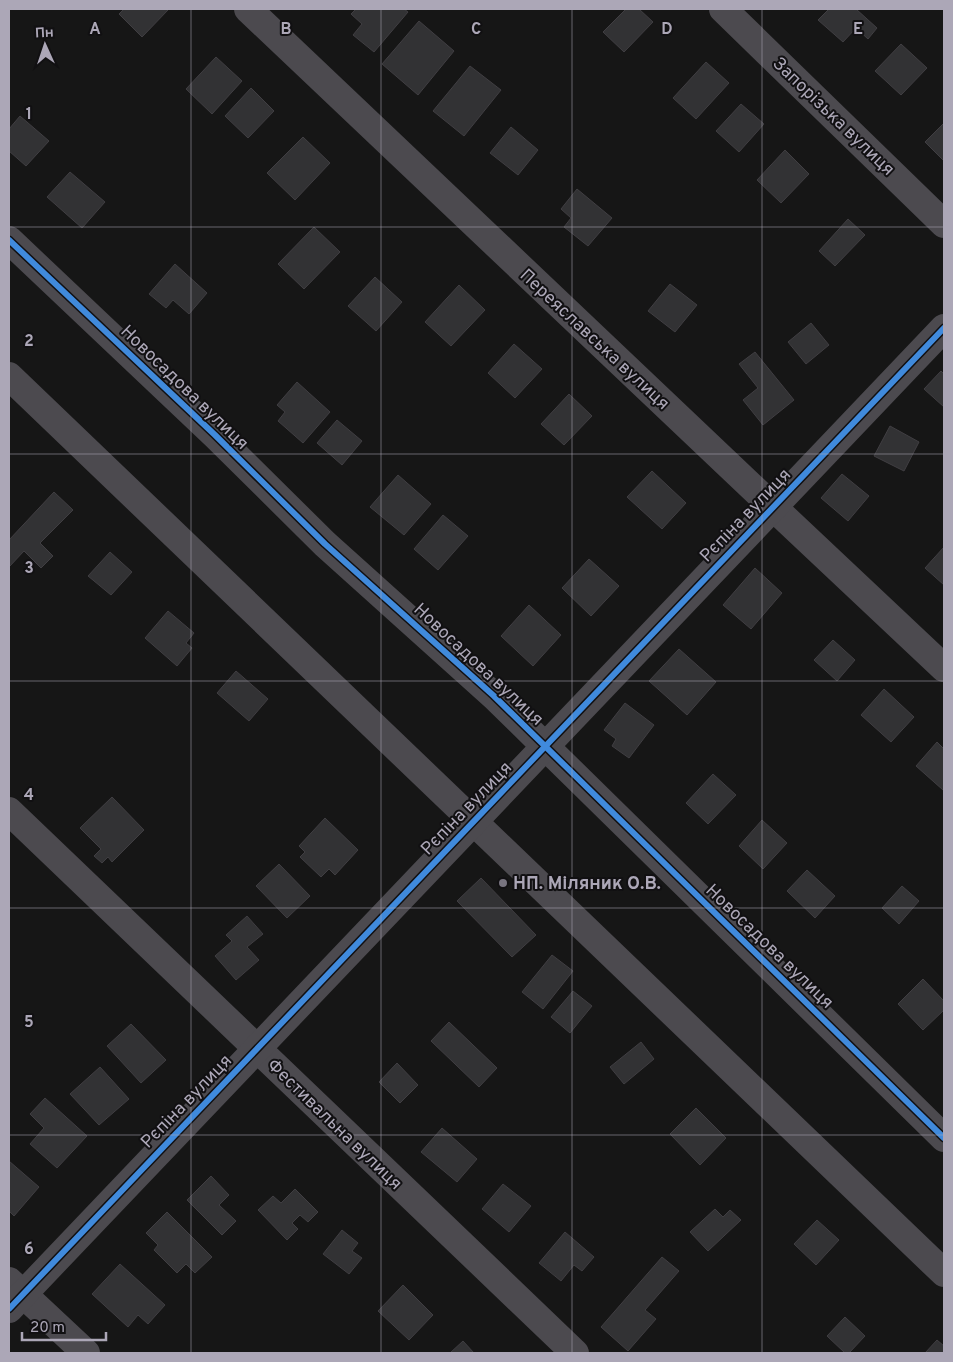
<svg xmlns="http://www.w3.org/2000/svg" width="953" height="1362" viewBox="0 0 953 1362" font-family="Overpass,sans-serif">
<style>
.building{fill:#323234;stroke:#403e42}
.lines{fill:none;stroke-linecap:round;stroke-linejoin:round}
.minor{stroke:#4c4a4f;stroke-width:28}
.cycleway-casing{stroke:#111012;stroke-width:9}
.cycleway{stroke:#408adc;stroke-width:6}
.grid{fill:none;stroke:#aca7b7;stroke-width:1;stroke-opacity:0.55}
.poi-dot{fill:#78747f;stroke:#111012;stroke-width:2}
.labels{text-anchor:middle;stroke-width:4;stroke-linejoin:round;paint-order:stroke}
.street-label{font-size:18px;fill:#aca7b7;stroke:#111012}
.poi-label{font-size:18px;font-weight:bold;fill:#aca7b7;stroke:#111012;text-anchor:start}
.grid-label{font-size:16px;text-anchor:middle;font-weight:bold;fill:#aca7b7;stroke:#111012;stroke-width:4;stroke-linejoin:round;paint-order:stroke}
</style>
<rect width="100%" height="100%" fill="#161616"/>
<g class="building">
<path d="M124,9h42l2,1 -26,27 -23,-23z"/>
<path d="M356,9h48l4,3 -34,40 -21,-17 9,-11 -11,-10z"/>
<path d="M626,9h13l14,13 -29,30 -21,-20z"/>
<path d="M829,9h27l21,19 -9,11 -12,-11 -13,14 -25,-22z"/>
<path d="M419,21l35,30 -36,44 -36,-31z"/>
<path d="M901,44l26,24 -26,27 -26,-24z"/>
<path d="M216,57l26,24 -30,33 -26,-25z"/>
<path d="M706,62l23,21 -33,36 -23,-21z"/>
<path d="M470,66l31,24 -37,46 -31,-25z"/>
<path d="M251,88l23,23 -26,27 -23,-22z"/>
<path d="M741,104l23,20 -25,28 -23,-21z"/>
<path d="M20,116l29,25 -23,25 -17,-15v-22z"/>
<path d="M944,123v38l-19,-19z"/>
<path d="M511,127l27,23 -20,25 -28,-22z"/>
<path d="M303,137l27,26 -35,37 -28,-27z"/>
<path d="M785,150l24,24 -28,29 -24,-23z"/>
<path d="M70,172l35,30 -23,26 -35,-31z"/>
<path d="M577,189l35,29 -24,28 -24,-19 7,-9 -10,-9z"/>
<path d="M848,219l17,16 -30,31 -16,-15z"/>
<path d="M314,227l26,25 -36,37 -26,-25z"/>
<path d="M175,264l32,29 -18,21 -16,-14 -7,8 -17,-14z"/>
<path d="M375,277l27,25 -26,29 -28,-25z"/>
<path d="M670,284l27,21 -22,27 -27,-21z"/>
<path d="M459,285l26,25 -34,36 -26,-24z"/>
<path d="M811,323l18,22 -23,19 -18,-22z"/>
<path d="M514,344l28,25 -27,29 -27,-25z"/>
<path d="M755,352l39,48 -31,25 -20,-25 15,-12 -19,-24z"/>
<path d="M941,371l3,3v33l-20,-18z"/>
<path d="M297,382l33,30 -27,31 -25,-22 7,-9 -8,-7z"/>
<path d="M569,394l23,22 -28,29 -23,-21z"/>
<path d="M337,420l25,21 -20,24 -25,-22z"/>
<path d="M890,426l29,16 -15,29 -30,-15z"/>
<path d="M652,471l34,32 -24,26 -35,-32z"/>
<path d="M842,474l27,22 -21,25 -27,-23z"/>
<path d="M398,475l33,29 -27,31 -34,-28z"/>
<path d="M54,492l19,18 -33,33 13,13 -12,12 -17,-17 -15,16v-27z"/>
<path d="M443,515l25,21 -30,34 -24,-21z"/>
<path d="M944,547v38l-19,-17z"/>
<path d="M110,552l22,20 -21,23 -23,-19z"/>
<path d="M589,559l30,27 -28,30 -29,-28z"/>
<path d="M755,568l27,25 -31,36 -28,-24z"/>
<path d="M529,605l32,30 -28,31 -32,-30z"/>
<path d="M168,611l26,22 -8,10 6,5 -15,18 -32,-28z"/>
<path d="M833,640l22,20 -18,21 -23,-21z"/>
<path d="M679,649l37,33 -29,33 -38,-34z"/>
<path d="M236,671l32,28 -19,22 -32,-28z"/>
<path d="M884,689l30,28 -23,25 -30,-27z"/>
<path d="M625,703l29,22 -25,33 -17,-12 4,-7 -12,-9z"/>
<path d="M937,742l7,7v39l-1,2 -27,-24z"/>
<path d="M713,774l23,21 -28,29 -22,-21z"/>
<path d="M112,797l32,33 -32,32 -4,-5 -6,6 -8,-7 7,-7 -21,-21z"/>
<path d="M325,818l33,32 -23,25 -6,-6 -8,8 -21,-20 5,-5 -6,-6z"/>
<path d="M762,820l25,23 -24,26 -24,-23z"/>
<path d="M279,864l31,32 -23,22 -31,-32z"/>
<path d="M807,870l28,26 -20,22 -28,-27z"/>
<path d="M481,878l55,57 -24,22 -55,-56z"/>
<path d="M902,886l17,15 -20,23 -17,-16z"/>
<path d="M247,916l16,18 -16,13 12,13 -23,20 -21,-24 17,-15 -6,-6z"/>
<path d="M552,955l21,16 -30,38 -21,-17z"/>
<path d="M923,979l21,22v9l-21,20 -25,-26z"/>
<path d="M573,991l19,15 -22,27 -19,-16z"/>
<path d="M449,1022l48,46 -18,19 -48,-46z"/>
<path d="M131,1024l35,36 -25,23 -34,-37z"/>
<path d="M641,1042l13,17 -30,25 -14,-17z"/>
<path d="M397,1063l21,22 -18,18 -21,-21z"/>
<path d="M100,1067l29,32 -30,26 -29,-31z"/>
<path d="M45,1098l42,38 -30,32 -27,-24 14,-16 -14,-14z"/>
<path d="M696,1108l30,30 -26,27 -30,-31z"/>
<path d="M442,1128l35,31 -20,23 -36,-30z"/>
<path d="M9,1161l30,26 -25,29 -5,-5z"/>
<path d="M211,1176l18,19 -10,10 17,16 -14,14 -35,-35z"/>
<path d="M503,1184l28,22 -22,26 -27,-23z"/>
<path d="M295,1189l23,23 -10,10 -8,-7 -8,8 6,6 -11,11 -29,-30 15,-14 8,7z"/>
<path d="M715,1209l8,8 7,-7 11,10 -33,31 -18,-19z"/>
<path d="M167,1212l45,45 -17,16 -9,-9 -9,9 -23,-23 4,-5 -12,-12z"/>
<path d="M817,1220l22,20 -23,25 -22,-21z"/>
<path d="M342,1230l16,13 -6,8 10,7 -13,16 -26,-20z"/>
<path d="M565,1232l29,25 -12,14 -8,-6 -13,16 -22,-18z"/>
<path d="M662,1257l17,14 -34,39 11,9 -28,32 -27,-24z"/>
<path d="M120,1264l45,41 -17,19 -10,-9 -10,12 -36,-33z"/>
<path d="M403,1285l30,30 -24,25 -31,-29z"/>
<path d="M845,1317l20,19 -16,17h-4l-18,-17z"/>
<path d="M937,1340l7,6v7h-19z"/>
<path d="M463,1341l11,12h-24z"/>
</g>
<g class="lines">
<g class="minor">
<path d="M248,9l525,498 171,161"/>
<path d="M723,9l221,215"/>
<path d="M9,240l206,195 110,109 169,152 450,442"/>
<path d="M9,376l935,897"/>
<path d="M9,811l566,542"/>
<path d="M9,1281l77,72"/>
<path d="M9,1309l935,-981"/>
</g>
<g class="cycleway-casing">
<g id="cycleway">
<path d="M9,240l206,195 110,109 169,152 450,442"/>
<path d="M9,1309l935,-981"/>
</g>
</g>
<use href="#cycleway" class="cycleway"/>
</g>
<path class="grid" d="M191,9v1344M381,9v1344M572,9v1344M762,9v1344M9,227h935M9,454h935M9,681h935M9,908h935M9,1135h935"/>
<circle class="poi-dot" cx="503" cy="883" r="5"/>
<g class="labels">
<g class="street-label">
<text transform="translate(834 116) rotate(44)" y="6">Запорізька вулиця</text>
<text transform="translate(595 339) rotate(43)" y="6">Переяславська вулиця</text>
<text transform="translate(185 387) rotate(44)" y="6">Новосадова вулиця</text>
<text transform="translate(745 515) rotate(-46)" y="6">Рєпіна вулиця</text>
<text transform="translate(479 664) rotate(43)" y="6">Новосадова вулиця</text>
<text transform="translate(466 808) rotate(-46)" y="6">Рєпіна вулиця</text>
<text transform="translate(770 946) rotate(44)" y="6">Новосадова вулиця</text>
<text transform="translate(186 1101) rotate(-46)" y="6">Рєпіна вулиця</text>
<text transform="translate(335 1124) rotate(44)" y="6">Фестивальна вулиця</text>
</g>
<g class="poi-label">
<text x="513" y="889">НП. Міляник О.В.</text>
</g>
</g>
<g class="grid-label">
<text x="95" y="34">A</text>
<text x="286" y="34">B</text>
<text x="476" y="34">C</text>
<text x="667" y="34">D</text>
<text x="858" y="34">E</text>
<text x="29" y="119">1</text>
<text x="29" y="346">2</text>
<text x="29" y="573">3</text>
<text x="29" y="800">4</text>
<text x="29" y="1027">5</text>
<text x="29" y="1254">6</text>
</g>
<rect width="953" height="1362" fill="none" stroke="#aca7b7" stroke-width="20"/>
<g transform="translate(45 45) rotate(357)" stroke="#111012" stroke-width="4" paint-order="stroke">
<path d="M0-4L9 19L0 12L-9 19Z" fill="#aca7b7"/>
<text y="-8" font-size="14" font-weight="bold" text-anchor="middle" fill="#aca7b7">Пн</text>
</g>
<path d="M22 1332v8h84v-8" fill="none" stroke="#aca7b7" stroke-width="2.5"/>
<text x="30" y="1332" font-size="15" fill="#aca7b7" stroke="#111012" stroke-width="4" paint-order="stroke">20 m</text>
</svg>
